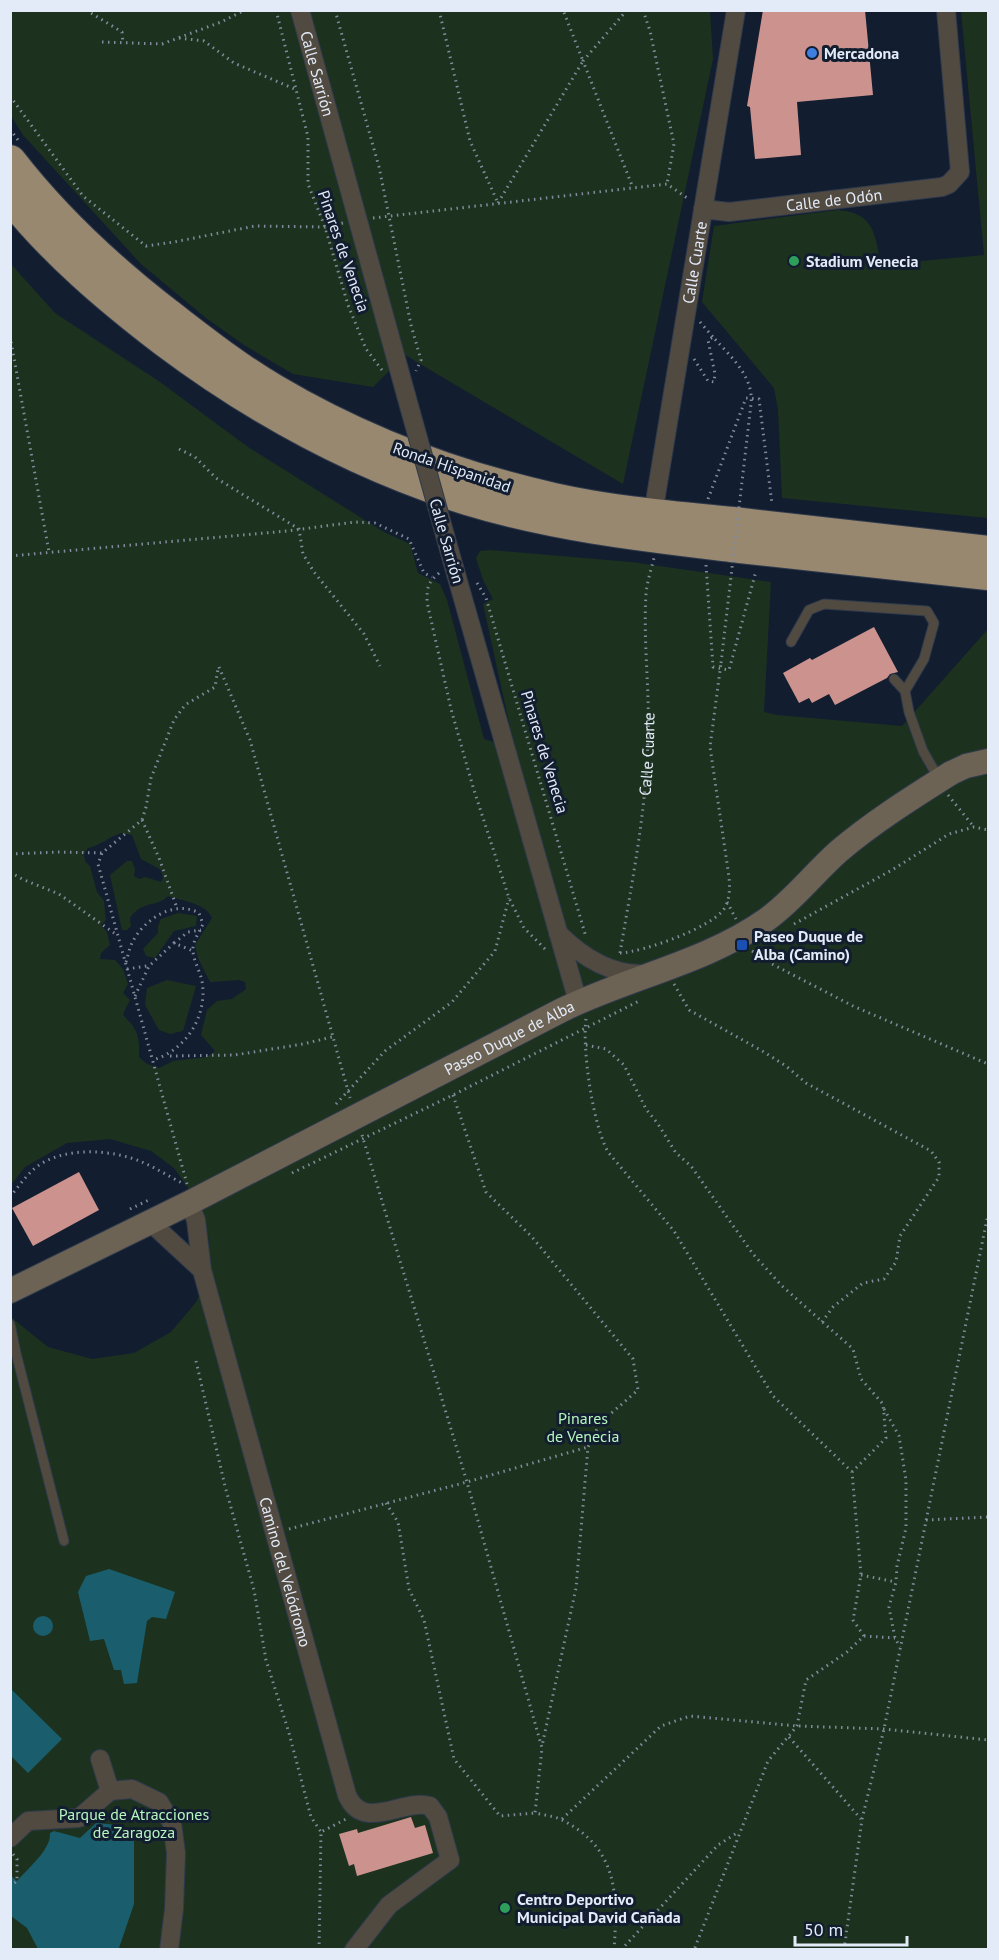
<svg xmlns="http://www.w3.org/2000/svg" width="999" height="1960" viewBox="0 0 999 1960" font-family="'PT Sans',sans-serif">
<style>
.green{fill:#1c321f;fill-rule:evenodd}
.water{fill:#1a5d6c}
.building{fill:#cb928e}
.lines{fill:none;stroke-linecap:round;stroke-linejoin:round}
.lane-casing{stroke:#2f3a4c;stroke-width:11}
.street-casing{stroke:#2f3a4c;stroke-width:20}
.secondary-casing{stroke:#2f3a4c;stroke-width:26}
.highway-casing{stroke:#2f3a4c;stroke-width:34}
.path{stroke:#828b9b;stroke-width:3;stroke-dasharray:1.5 4.5;stroke-linecap:butt}
.lane{stroke:#514a41;stroke-width:9}
.street{stroke:#514a41;stroke-width:18}
.secondary{stroke:#6d6354;stroke-width:24}
.highway{stroke:#988870;stroke-width:32}
.street-bridge-casing{stroke:#2f3a4c;stroke-width:20;stroke-linecap:butt}
.path-bridge{stroke:#828b9b;stroke-width:3;stroke-dasharray:1.5 4.5;stroke-linecap:butt}
.street-bridge{stroke:#514a41;stroke-width:18}
.shop-dot{fill:#3f7fe0;stroke:#121d30;stroke-width:2}
.leisure-dot{fill:#2e9e5b;stroke:#121d30;stroke-width:2}
.transit-dot{fill:#1a4fb4;stroke:#121d30;stroke-width:2}
.labels{text-anchor:middle;stroke-width:6;stroke-linejoin:round;paint-order:stroke}
.poi-label{font-size:16px;font-weight:bold;fill:#e3ebf8;stroke:#121d30;text-anchor:start}
.street-label{font-size:16px;fill:#e3ebf8;stroke:#121d30}
.park-label{font-size:16px;fill:#b7f6be;stroke:#121d30}
</style>
<rect width="100%" height="100%" fill="#121d30"/>
<g class="green">
<path d="M10,11h700l3,48 -90,425 -218,-129 -32,32 -80,-13 -49,-29 -38,-27 -65,-54 -118,-129 -12,-19z"/>
<path d="M961,11h27v507l-206,-20 -4,-88 -4,-22 -72,-86 12,-76 124,-16c37,3 37,25 43,55l103,-10z"/>
<path d="M11,264l44,49 105,69 88,65 136,85 26,12 8,29 22,11 7,16 37,139 17,5 11,-8 -29,-132 10,-5 -10,-19 -7,-22 4,-7 10,-1 141,12 140,20 -7,130 13,3 125,11 86,-97v1320h-977l-1,-635 2,4 36,29 44,12 42,-6 37,-21 26,-31 12,-38v-23l-8,-34 -27,-38 -23,-17 -41,-12 -43,4 -42,24 -14,18zM121,833l11,2 9,24 20,11 2,8 -2,4 -16,-5 -6,2 -5,-3 1,-7 -3,-8h-5l-17,14 12,55h5l4,-4 -1,-8c12,-18 26,-10 38,-22 14,5 38,7 44,22l-17,27 3,13 12,24 29,-2 6,2 1,7 -14,10 -15,2 -10,9 -6,25 14,16 -8,6 -34,4 -14,7 -12,-4 -8,-7c1,-10 0,-22 -6,-31 -3,-5 -7,-6 -10,-12l7,-14 -7,-7 5,-9 -5,-15 -8,-9 -15,-1 1,-6 9,-8 -3,-13 -6,-7 5,-5 -2,-19 -7,-9 -7,-26 -5,-5 -1,-7 4,-6c13,-3 21,-11 33,-15z"/>
<path d="M178,913l19,3 -1,10 -22,5 -19,27 -9,-2 -3,-7 15,-16v-7l3,-7z"/>
<path d="M167,980l29,6 -13,45 -13,3 -11,-4 -14,-25 2,-17z"/>
</g>
<g class="water">
<path d="M109,1569l66,23 -9,27 -14,-2 -5,4 -10,62 -13,1 -3,-14h-7l-10,-31 -14,2 -12,-49 8,-16z"/>
<circle cx="43" cy="1626" r="10"/>
<path d="M10,1688l52,51 -34,34 -17,-17z"/>
<path d="M96,1823l22,2 16,7v72l-15,44 -81,1 -11,-21 -16,-12v-40l6,5c11,-13 34,-31 33,-48l4,-2 26,7z"/>
</g>
<g class="building">
<path d="M763,10h102l8,85 -76,7 4,53 -46,4 -5,-52 -3,-1z"/>
<path d="M874,627l24,45 -8,2 -3,4 -52,27 -6,-11 -17,9 -3,-5 -10,5 -16,-30 27,-15 2,2z"/>
<path d="M79,1172l20,38 -66,36 -21,-38z"/>
<path d="M411,1817l4,11 10,-3 8,28 -76,23 -3,-12 -5,2 -10,-32 18,-5 1,4z"/>
</g>
<g class="lines">
<g class="lane-casing">
<g id="lane">
<path d="M791,642l18,-32 15,-6 103,7 7,12 -10,36 -19,32"/>
<path d="M894,679l11,12 4,21 14,39 16,28"/>
<path d="M10,1324l6,29 48,188"/>
</g>
</g>
<g class="street-casing">
<g id="street">
<path id="s2" d="M300,10l106,385"/>
<path id="s3" d="M703,209l26,3 213,-25 7,-3 11,-12 -14,-162"/>
<path id="s4" d="M653,514l83,-504"/>
<path d="M450,553l128,449"/>
<path d="M558,933c23,23 53,42 86,41"/>
<path id="s5" d="M189,1203l7,17 6,50 145,525c16,38 56,3 83,11l8,11 12,43 -61,45 -35,45"/>
<path d="M150,1222l52,48"/>
<path d="M100,1759l10,32"/>
<path d="M10,1838l18,-17 51,-3 31,-27 22,-2 27,13 13,21 4,30 -2,56 -5,41"/>
</g>
</g>
<g class="secondary-casing">
<g id="secondary">
<path id="s6" d="M10,1291l179,-88 373,-193c67,-33 143,-47 204,-90 28,-20 48,-47 73,-69 34,-29 74,-54 112,-78l15,-7 22,-5"/>
</g>
</g>
<g class="highway-casing">
<g id="highway">
<path d="M10,161c45,58 99,108 157,153 34,26 69,54 107,76 86,51 182,87 280,109 58,13 119,18 179,24 85,10 170,19 255,29"/>
<path d="M10,196c43,55 100,103 155,145 92,69 191,123 302,158 88,27 181,37 273,48 83,9 166,18 248,27"/>
</g>
</g>
<g class="path">
<path d="M86,10l36,22 1,11"/>
<path d="M276,10l32,127v47l17,43 23,78 18,44 16,21"/>
<path d="M335,10l44,157 32,158 10,35 -5,11"/>
<path d="M439,10l31,131 28,62"/>
<path d="M627,10l-44,51 50,127"/>
<path d="M643,10l7,21 24,113 -7,40"/>
<path d="M179,38l25,3 30,22 63,27"/>
<path d="M102,42l60,2 59,-22 24,-12"/>
<path d="M10,96l73,100 63,50 28,-4 81,-16 70,1 18,-4"/>
<path d="M10,129l8,11"/>
<path d="M498,203l85,-142 -20,-51"/>
<path d="M373,218l294,-34 23,16"/>
<path d="M700,322l13,15"/>
<path d="M10,336l39,216"/>
<path d="M694,359l14,22 6,1 1,-8 -7,-34 5,-3c17,19 41,39 38,67"/>
<path d="M179,449l16,8 21,21 83,51 4,25 11,18 50,62 16,32"/>
<path d="M708,499l38,-101 13,1 13,105"/>
<path d="M10,556l277,-25 68,-9 20,1 34,16 15,34 8,4"/>
<path d="M706,565l7,102 16,3 27,-99"/>
<path d="M439,573c-11,10 -12,13 -12,29l24,107 22,78 36,111 15,30 21,21"/>
<path d="M477,583l9,15 100,339"/>
<path d="M219,667l31,73 100,358"/>
<path d="M948,795l26,32"/>
<path d="M142,820l17,38 18,50"/>
<path d="M10,854l47,-2 45,1"/>
<path d="M10,872l12,7 37,15 58,41"/>
<path d="M727,902l9,17"/>
<path d="M794,924l98,-54 57,-36 25,-7 14,3"/>
<path d="M174,943l14,-11 13,-2"/>
<path d="M752,951l20,13 81,42 135,58"/>
<path id="s1" d="M620,953c12,-71 26,-141 28,-213 2,-49 -5,-98 -2,-146 1,-12 5,-24 8,-36"/>
<path d="M620,953c23,-1 91,-25 104,-44 6,-9 6,-21 5,-32l-19,-130 11,-84"/>
<path d="M126,962c2,-6 3,-13 6,-19 11,-23 42,-44 67,-30l4,11c-4,9 -10,16 -10,26 0,10 7,21 9,31 6,35 -16,69 -49,79"/>
<path d="M127,969l20,-3"/>
<path d="M674,984l15,26 75,42 22,14 20,17 125,68 8,11v15l-39,59 -4,26 -12,17 -21,4 -30,24 -11,15"/>
<path d="M135,996l14,-30 25,-23 19,8"/>
<path d="M586,1019c-4,31 7,106 22,133l66,79 99,165 79,76 9,103 -8,45 11,16 -17,16 -41,28 -9,46 -29,35 -74,189"/>
<path d="M586,1045l20,4 18,16 22,44 12,15 18,29 15,13 62,88 29,32 71,63 8,30 22,25 3,34 -34,34"/>
<path d="M170,1056l65,-1 68,-11 29,-7"/>
<path d="M453,1095l33,97 46,45 101,122 5,31 -38,33 -12,24 -12,141 -34,158"/>
<path d="M336,1104l49,-53 67,-49 43,-51 14,-53"/>
<path d="M362,1135l105,347 75,266 -7,65c9,2 19,3 27,7 56,28 56,75 52,130"/>
<path d="M292,1173l161,-78 188,-95"/>
<path d="M187,1184l-89,-320 4,-11 40,-33 4,-13 5,-29 23,-58 11,-15 30,-18 3,-18"/>
<path d="M10,1197c8,-10 16,-21 25,-29 28,-22 76,-19 107,-6 14,6 28,15 42,22"/>
<path d="M130,1209l21,-10"/>
<path d="M196,1361l29,125 29,104 12,70 23,73 22,84 10,15"/>
<path d="M884,1409l15,27 7,44v48l-9,38 -1,16 -7,25 6,31 5,9"/>
<path d="M386,1503l12,19 11,67 15,31 30,139 46,57 35,-3"/>
<path d="M926,1520l62,-3"/>
<path d="M289,1529l178,-47 121,-35"/>
<path d="M861,1575l35,7"/>
<path d="M864,1636l31,2"/>
<path d="M789,1737l72,82"/>
<path d="M562,1819l99,-93 29,-10 107,10 87,3 104,11"/>
<path d="M10,1887l7,-6v-22l-4,-5"/>
<path d="M319,1950l2,-118 25,-13"/>
<path d="M621,1950l97,-105 19,-12"/>
<path d="M844,1950l18,-131 22,-90 104,-515"/>
</g>
<use href="#lane" class="lane"/>
<use href="#street" class="street"/>
<use href="#secondary" class="secondary"/>
<use href="#highway" class="highway"/>
<g class="street-bridge-casing">
<path id="street-bridge" d="M406,395l44,158"/>
</g>
<path class="path-bridge" d="M721,663l30,-259"/>
<use href="#street-bridge" class="street-bridge"/>
</g>
<circle class="shop-dot" cx="812" cy="53" r="6"/>
<g class="leisure-dot">
<circle cx="794" cy="261" r="6"/>
<circle cx="505" cy="1908" r="6"/>
</g>
<rect class="transit-dot" x="736" y="939" width="12" height="12" rx="3"/>
<g class="labels">
<g class="poi-label">
<text x="824" y="59">Mercadona</text>
<text x="806" y="267">Stadium Venecia</text>
<text x="754" y="942">Paseo Duque de<tspan x="754" dy="18">Alba (Camino)</tspan></text>
<text x="517" y="1905">Centro Deportivo<tspan x="517" dy="18">Municipal David Cañada</tspan></text>
</g>
<g class="street-label">
<text dy="6" stroke="none"><textPath href="#s2" startOffset="66">Calle Sarrión</textPath></text>
<text dy="6" stroke="none"><textPath href="#s3" startOffset="132">Calle de Odón</textPath></text>
<text transform="translate(344 251) rotate(71)" y="6">Pinares de Venecia</text>
<text dy="6" stroke="none"><textPath href="#s4" startOffset="255">Calle Cuarte</textPath></text>
<text transform="translate(452 467) rotate(19)" y="6">Ronda Hispanidad</text>
<text transform="translate(447 541) rotate(74)" y="6">Calle Sarrión</text>
<text transform="translate(545 752) rotate(73)" y="6">Pinares de Venecia</text>
<text dy="6" stroke="none"><textPath href="#s1" startOffset="201">Calle Cuarte</textPath></text>
<text dy="6" stroke="none"><textPath href="#s6" startOffset="560">Paseo Duque de Alba</textPath></text>
<text dy="6" stroke="none"><textPath href="#s5" startOffset="382">Camino del Velódromo</textPath></text>
</g>
<g class="park-label">
<text x="583" y="1424">Pinares<tspan x="583" dy="18">de Venecia</tspan></text>
<text x="134" y="1820">Parque de Atracciones<tspan x="134" dy="18">de Zaragoza</tspan></text>
</g>
</g>
<rect width="999" height="1960" fill="none" stroke="#e3ebf8" stroke-width="24"/>
<path d="M795 1936v9h112v-9" fill="none" stroke="#e3ebf8" stroke-width="3"/>
<text x="804" y="1936" font-size="18" fill="#e3ebf8" stroke="#121d30" stroke-width="4.5" paint-order="stroke">50 m</text>
</svg>
